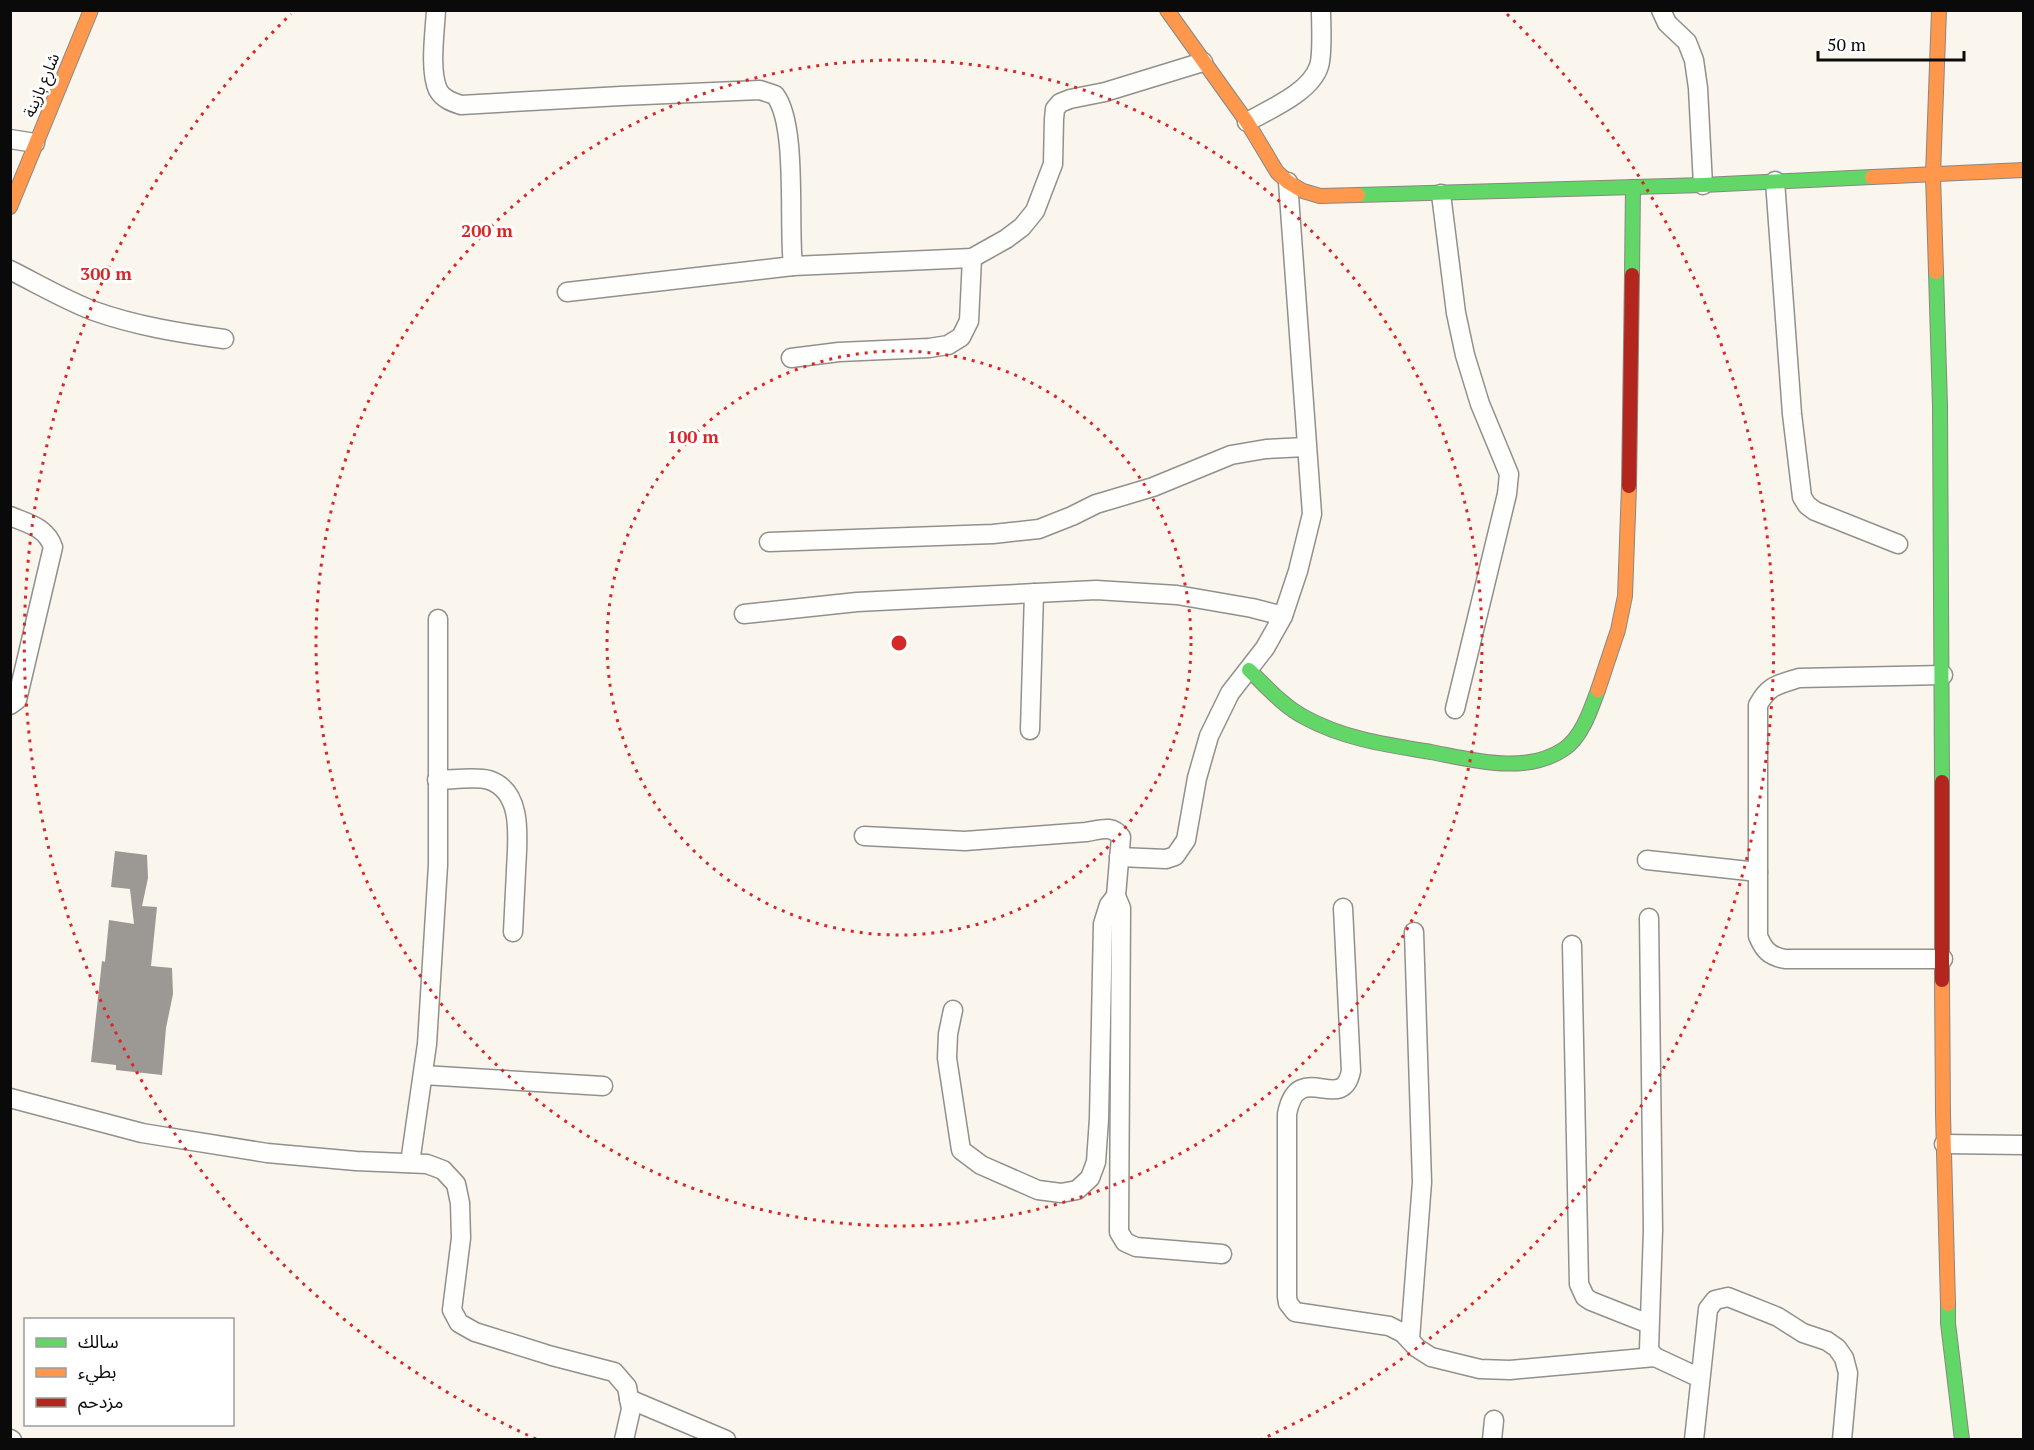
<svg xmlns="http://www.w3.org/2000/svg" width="2034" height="1450" viewBox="0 0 2034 1450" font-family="'PT Serif','Noto Sans Arabic',serif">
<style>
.building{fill:#9c9894}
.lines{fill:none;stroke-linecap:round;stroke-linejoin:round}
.street-casing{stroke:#92908c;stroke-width:21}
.fast-casing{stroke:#898783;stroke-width:16}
.slow-casing{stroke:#898783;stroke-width:16}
.jam-casing{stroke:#898783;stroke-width:16}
.street{stroke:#fefefc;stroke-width:18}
.fast{stroke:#63d668;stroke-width:14}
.slow{stroke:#ff974d;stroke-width:14}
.jam{stroke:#b3261e;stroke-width:14}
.ring{fill:none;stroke:#d62828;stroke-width:3;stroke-dasharray:3 6}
.labels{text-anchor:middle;stroke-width:6;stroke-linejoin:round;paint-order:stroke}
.street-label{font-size:16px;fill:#0a0a0a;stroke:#fff}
.centre{fill:#d62828;stroke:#fff;stroke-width:3}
.ring-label{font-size:18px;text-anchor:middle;font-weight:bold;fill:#d62828;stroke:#fff;stroke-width:6;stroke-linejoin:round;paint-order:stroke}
</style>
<rect width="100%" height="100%" fill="#faf6ed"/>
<path class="building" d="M115,851l32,4 1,23 -6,28 15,1 -6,59 21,2 1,26 -7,34 -4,47 -46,-5v-5l-25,-3 11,-101 3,1 4,-42 25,4 -4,-35 -19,-2z"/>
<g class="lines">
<g class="street-casing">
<g id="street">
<path d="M436,10c-1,22 -7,60 2,80 5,9 14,12 23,15l160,-9 139,-6 15,5c23,30 13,129 18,171"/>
<path d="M1661,10l6,13 20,19 7,18 4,28 5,97"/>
<path d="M1247,122c23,-13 64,-30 72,-56 4,-12 2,-41 2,-56"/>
<path d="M10,139l25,4"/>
<path d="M1775,181l17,233 10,83 5,8 8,6 83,33"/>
<path d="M1441,194l15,119 9,42 15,49 29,70 -2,20 -52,215"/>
<path d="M10,270c28,14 55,30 84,41 42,15 86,22 130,28"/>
<path d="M567,292l226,-26 179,-8 34,-19 16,-12 13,-16 18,-47 1,-45 1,-10 5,-6 10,-4 35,-7 98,-30"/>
<path d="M791,358l48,-6 90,-4 19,-3 13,-8 8,-16 3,-63"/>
<path d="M10,516c19,8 36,11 43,31l-36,153 -7,5"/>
<path d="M769,542l224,-8 46,-5 33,-13 24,-12 57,-17 78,-32 35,-6 40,-2"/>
<path d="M744,614l113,-12 239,-12 81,5 75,13 31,8"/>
<path d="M1943,675l-144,3c-22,7 -30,7 -41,27v231c6,14 11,20 27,23h158"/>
<path d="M1030,730l4,-137"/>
<path d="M437,780c14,0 39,-4 52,0 36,12 28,62 27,91 -1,20 -2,41 -3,61"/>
<path d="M864,836l101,5 121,-9c14,-2 26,-8 35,5l-5,59 5,12 -2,324 6,10 11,5 86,7"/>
<path d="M1119,857l47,2 9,-3 11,-16 11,-62 12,-42 21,-43 35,-45 18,-32 15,-45 14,-57 -24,-332"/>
<path d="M1647,860l111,12"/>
<path d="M1343,908l8,163c-9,45 -53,-14 -64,43v183l1,6 7,9 94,14 14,7 14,15 14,9 49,12 30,1 145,-13"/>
<path d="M1649,918l4,312 -4,120 6,7 45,21"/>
<path d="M1572,945l7,339 6,13 6,4 58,23"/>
<path d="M953,1010l-5,24 -1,24 14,92 20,15 57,25 23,3 16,-3 13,-12 6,-16 3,-43 4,-195 6,-19 7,-9"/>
<path d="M423,1075l180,11"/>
<path d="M10,1098l132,35 125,20 89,8 71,3 16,6 13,14 4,19 1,35 -9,72 7,13 16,9 77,24 62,16 13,15 4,22 -7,31"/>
<path d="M1944,1144l80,1"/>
<path d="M410,1163l17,-119 11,-179v-246"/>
<path d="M1410,1339l12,-157 -8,-250"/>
<path d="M629,1399l97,41"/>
<path d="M10,1439l2,1"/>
<path d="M1492,1440l2,-20"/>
<path d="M1694,1440l14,-131 7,-9 13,-3 50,20 25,16 24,8 10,7 7,10 4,15 -6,67"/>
</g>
</g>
<g class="fast-casing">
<g id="fast">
<path d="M1358,195l345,-10 169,-8"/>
<path d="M1936,272l4,134 2,376"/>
<path d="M1632,275l1,-88"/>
<path d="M1249,670c17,16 34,36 55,47 40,22 83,28 127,35 42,8 95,23 133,-3 18,-12 27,-40 34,-59"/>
<path d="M1948,1304v19l14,117"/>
</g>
</g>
<g class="slow-casing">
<g id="slow">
<path d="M1167,10l80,112 30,50 11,10 15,9 17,5 38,-1"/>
<path d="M1872,177l152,-7"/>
<path d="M10,207l81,-197"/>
<path d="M1936,272l-3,-97 6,-165"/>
<path d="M1598,690l20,-60 7,-34 4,-110"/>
<path d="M1942,980l1,134 5,190"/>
</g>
</g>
<g class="jam-casing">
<g id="jam">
<path d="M1629,486l3,-211"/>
<path d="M1942,782v198"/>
</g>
</g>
<use href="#street" class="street"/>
<use href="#fast" class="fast"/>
<use href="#slow" class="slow"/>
<use href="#jam" class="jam"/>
</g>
<g class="ring">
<circle cx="899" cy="643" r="292"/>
<circle cx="899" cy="643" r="583"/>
<path d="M536 1439A875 875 0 0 1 291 14M1507 14A875 875 0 0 1 1262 1439"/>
</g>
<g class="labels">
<g class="street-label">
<text transform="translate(41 85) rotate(-67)" y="6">شارع بازينة</text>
</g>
</g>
<circle cx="899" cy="643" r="9" class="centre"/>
<g class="ring-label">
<text x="487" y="237">200 m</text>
<text x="106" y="280">300 m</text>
<text x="693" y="443">100 m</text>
</g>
<rect width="2034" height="1450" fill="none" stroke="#0a0a0a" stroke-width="24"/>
<rect x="24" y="1318" width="210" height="108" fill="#ffffff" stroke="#9d9d9d" stroke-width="1.5"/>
<rect x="36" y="1338" width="30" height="9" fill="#63d668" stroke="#9d9d9d" stroke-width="1.5"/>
<text x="78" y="1348" font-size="18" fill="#0a0a0a">سالك</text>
<rect x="36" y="1368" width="30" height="9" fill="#ff974d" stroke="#9d9d9d" stroke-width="1.5"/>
<text x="78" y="1378" font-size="18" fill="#0a0a0a">بطيء</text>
<rect x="36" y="1398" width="30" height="9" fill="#b3261e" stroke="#9d9d9d" stroke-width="1.5"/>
<text x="78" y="1408" font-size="18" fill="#0a0a0a">مزدحم</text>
<path d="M1818 51v9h146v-9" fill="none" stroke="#0a0a0a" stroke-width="3"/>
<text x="1827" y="51" font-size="18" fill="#0a0a0a" stroke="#ffffff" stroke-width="4.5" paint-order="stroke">50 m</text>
</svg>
